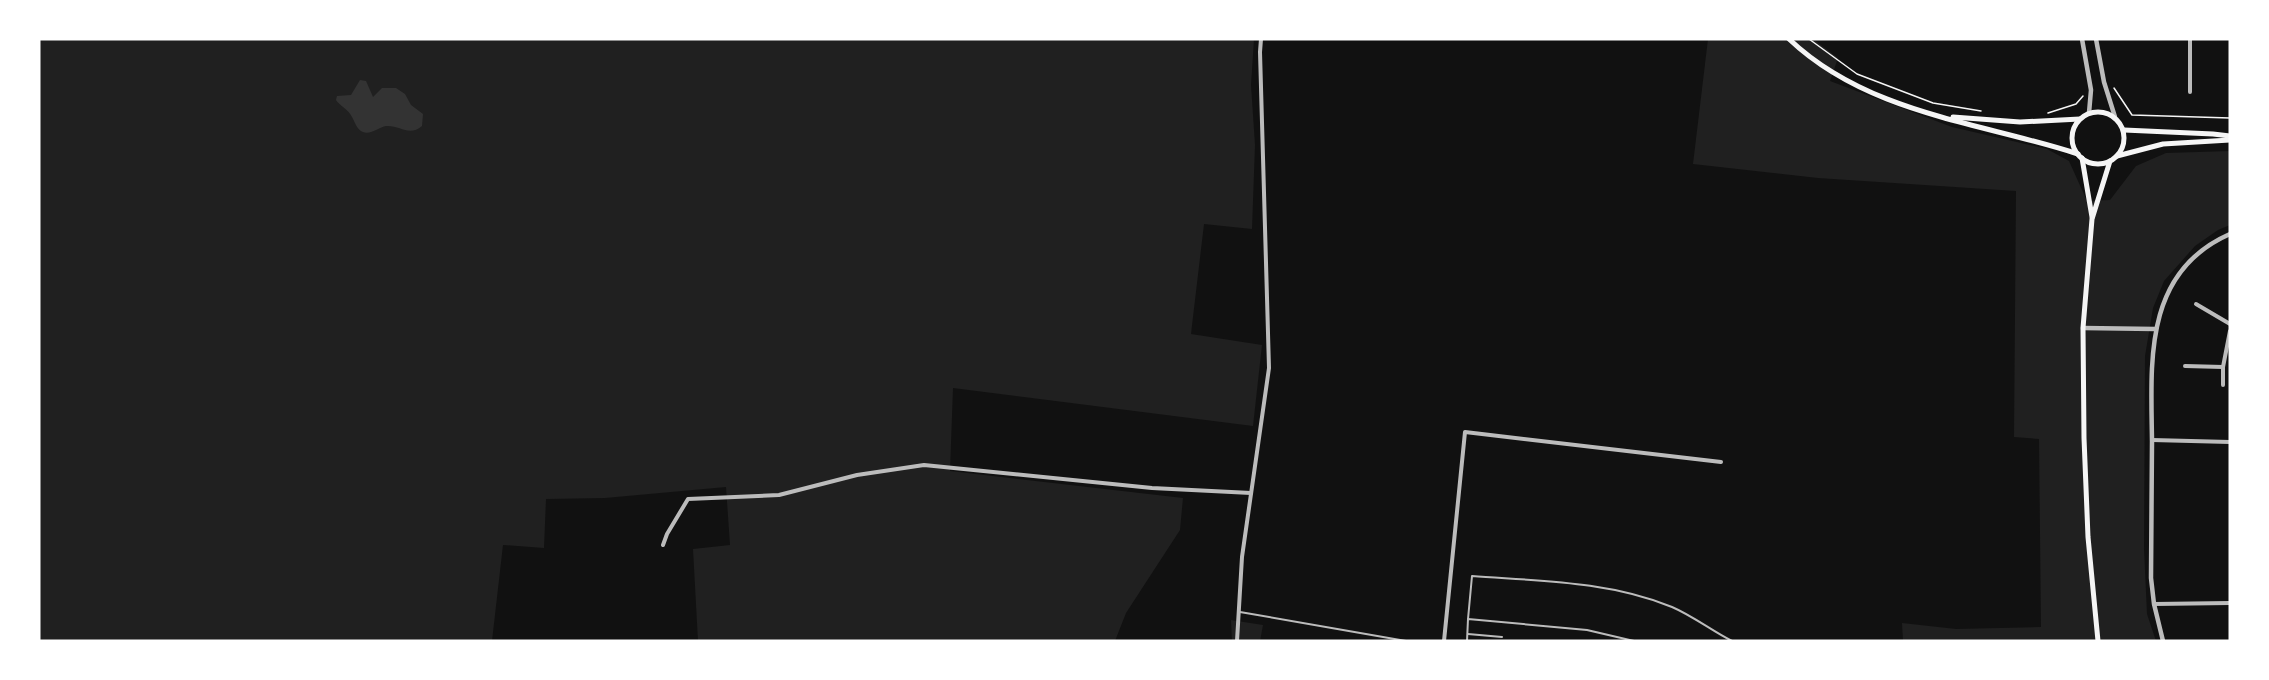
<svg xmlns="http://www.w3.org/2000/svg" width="2269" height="680" viewBox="0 0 2269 680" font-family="Figtree,sans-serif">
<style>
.green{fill:#202020}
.water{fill:#333}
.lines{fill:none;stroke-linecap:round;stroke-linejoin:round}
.path{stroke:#f5f5f5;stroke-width:1.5}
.service{stroke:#bcbcbc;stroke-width:2}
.minor{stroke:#bcbcbc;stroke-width:4}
.tertiary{stroke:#bcbcbc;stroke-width:4.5}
.secondary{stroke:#f5f5f5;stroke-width:5}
</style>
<rect width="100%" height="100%" fill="#111"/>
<g class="green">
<path d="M39,39h1215l-3,46 4,60 -3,84 -48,-5 -13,110 71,11 -9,81 -300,-38 -3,83 233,27 -3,32 -54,83 -11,28h-417l-5,-92 37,-4 -4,-58 -121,11 -59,1 -2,49 -41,-3 -11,96h-453z"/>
<path d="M1708,39h105l25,19 -8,23 122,46 95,22 22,12 18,40 23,-1 26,-34 30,-13 64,-2v74l-12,5 -23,16 -31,35 -11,27 -8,48 -1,193 3,65 9,27h-253l-1,-18 54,6 85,-2 -2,-188 -25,-2 2,-246 -198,-13 -125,-14z"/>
<path d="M1231,620l32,5 -3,16h-28z"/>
</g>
<path class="water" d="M360,80l6,1 7,16 9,-9h14l9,6 6,11 12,9 -1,12c-13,11 -22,-1 -36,0 -7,1 -15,9 -23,6 -6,-2 -8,-10 -11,-15 -4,-8 -12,-11 -16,-17l1,-4 14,-1z"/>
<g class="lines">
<g class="path">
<path d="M1809,39l48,35 76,29 48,8"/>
<path d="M2114,88l18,27 98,3"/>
<path d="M2048,113l28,-9 7,-8"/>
</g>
<g class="service">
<path d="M1240,612l166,29"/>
<path d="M1468,619l4,-43c67,5 137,5 200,31 21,9 40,24 60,34"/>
<path d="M1468,634l34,3"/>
<path d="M1467,641l1,-22 119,11 47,11"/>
</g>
<g class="minor">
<path d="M2190,39v53"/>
<path d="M2196,304l34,20"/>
<path d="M2185,366l38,1"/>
<path d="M2223,385v-18l7,-36"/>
<path d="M2152,440l78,2"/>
<path d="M663,545l4,-11 21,-35 91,-4 78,-20 67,-10 228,23 99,5"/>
<path d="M2154,604l76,-1"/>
<path d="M1237,641l5,-84 27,-189 -9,-316 1,-13"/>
<path d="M1444,641l21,-209 256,30"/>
</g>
<g class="tertiary">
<path d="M2082,39l9,51 -2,23"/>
<path d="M2096,39l8,43 11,35"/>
<path d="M2083,328l72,1"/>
<path d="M2163,641l-9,-37 -3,-26c0,-46 1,-92 1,-137 -1,-79 -9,-169 78,-207"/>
</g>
<g class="secondary">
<path d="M1789,39c79,75 191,83 289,115"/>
<circle cx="2098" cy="138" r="26"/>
<path d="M1953,117l67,5 60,-3"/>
<path d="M2124,130l89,4 17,2"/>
<path d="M2117,156l46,-12 67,-4"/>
<path d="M2082,158l10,59"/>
<path d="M2098,641l-10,-104 -4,-99 -1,-110 9,-109 18,-58"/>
</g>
</g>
<rect width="2269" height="680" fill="none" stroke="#ffffff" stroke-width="81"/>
</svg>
